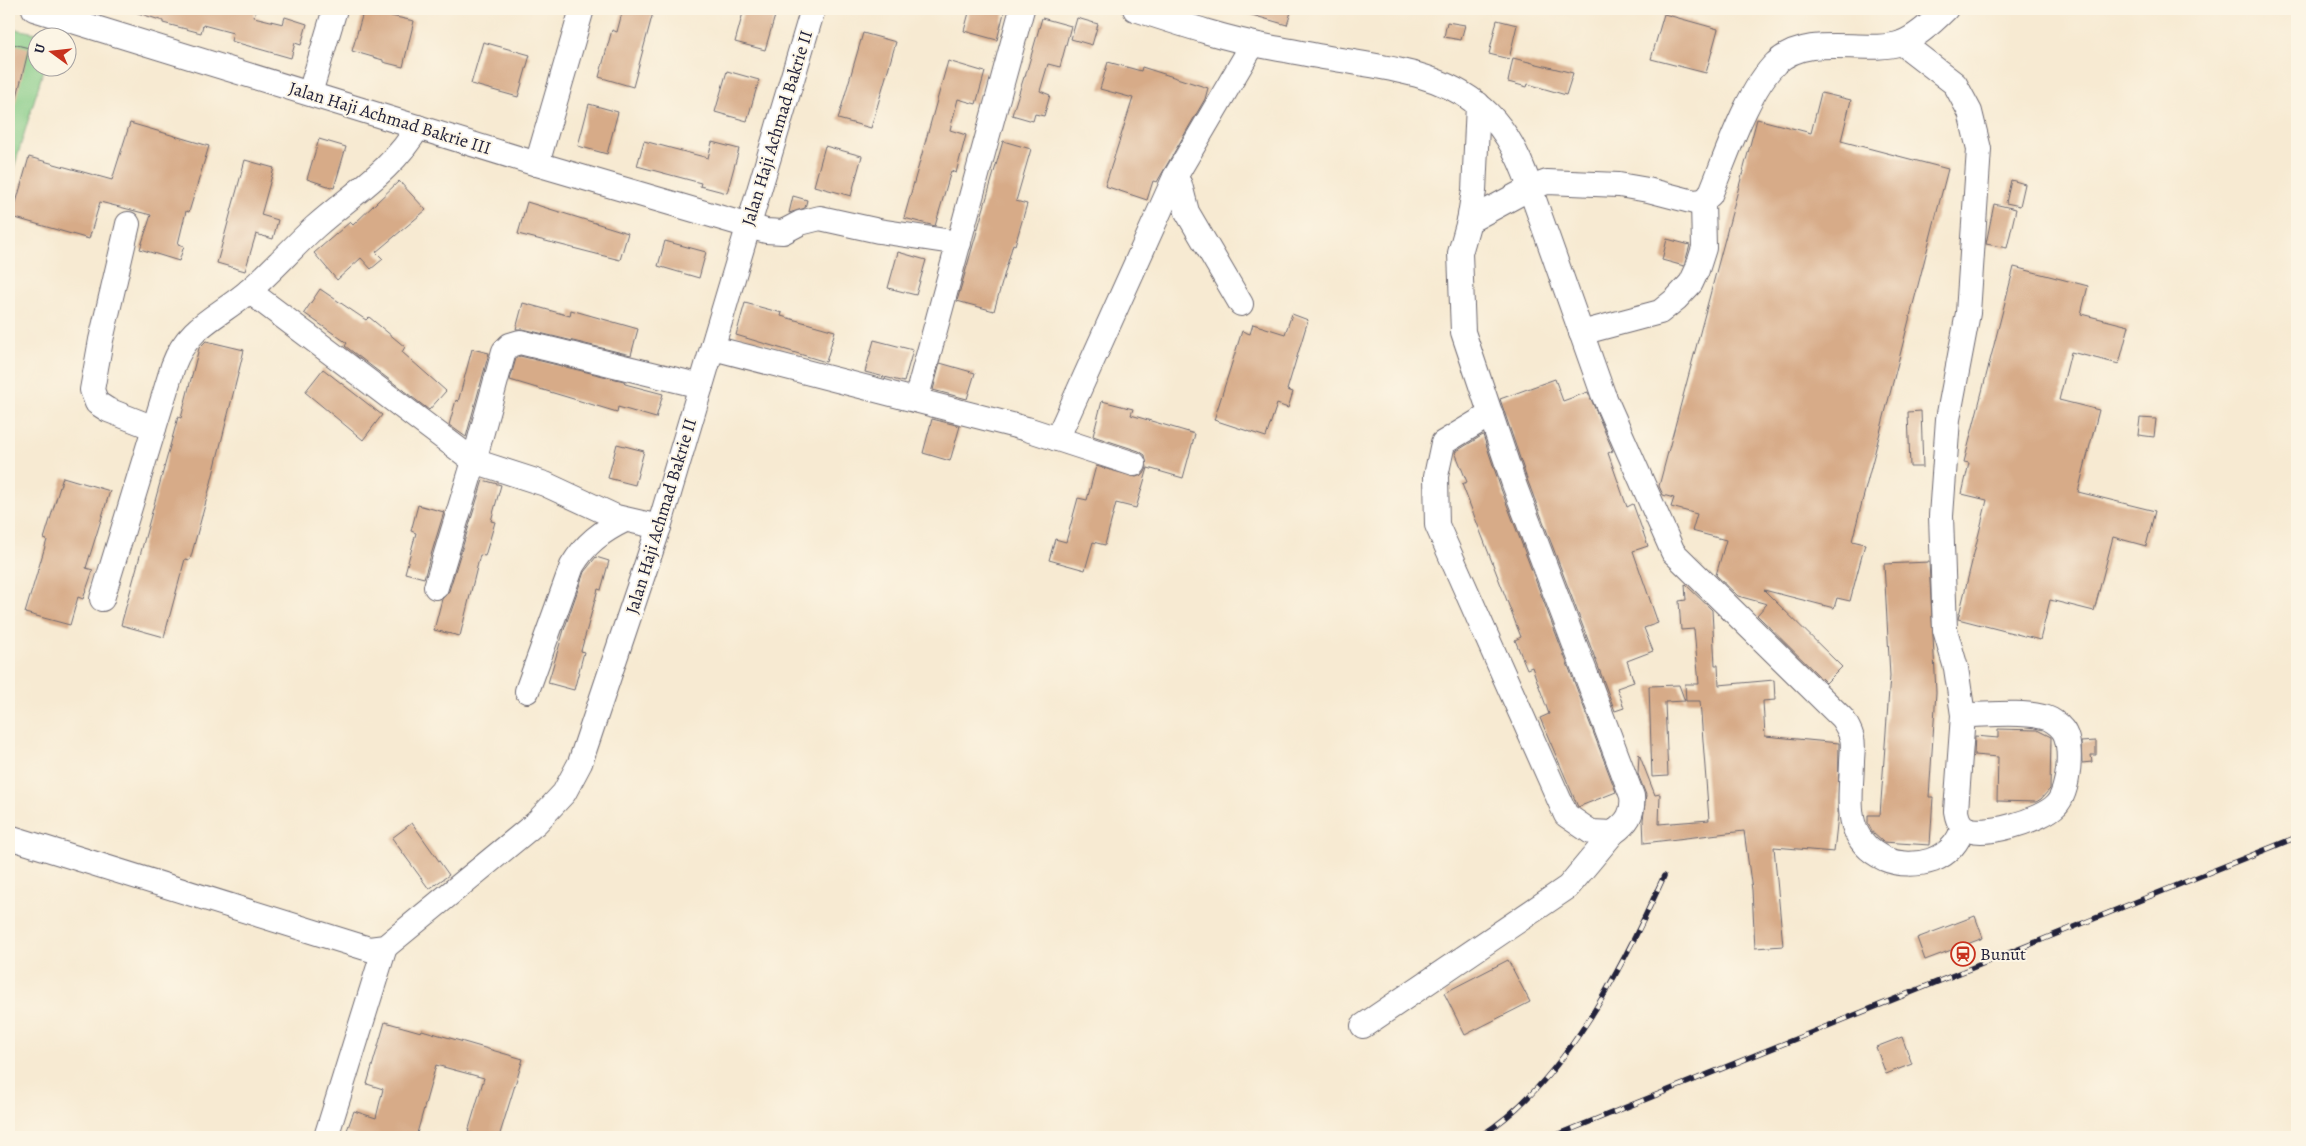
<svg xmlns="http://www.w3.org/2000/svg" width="2306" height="1146" viewBox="0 0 2306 1146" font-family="Alegreya,serif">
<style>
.green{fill:#84cb86;stroke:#537660}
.building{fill:#d7ab88}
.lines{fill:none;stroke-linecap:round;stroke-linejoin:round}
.minor-casing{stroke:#6d6870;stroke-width:26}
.minor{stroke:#fff;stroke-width:24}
.rail-casing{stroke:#22223b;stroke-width:5.5}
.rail{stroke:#fcf5e5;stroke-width:4;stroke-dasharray:11;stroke-linecap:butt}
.labels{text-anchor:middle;stroke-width:4;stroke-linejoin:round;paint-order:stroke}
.street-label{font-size:18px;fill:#22223b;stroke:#fcf5e5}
.poi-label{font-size:18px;fill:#22223b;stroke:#fcf5e5;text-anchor:start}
</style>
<rect width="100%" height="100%" fill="#fcf5e5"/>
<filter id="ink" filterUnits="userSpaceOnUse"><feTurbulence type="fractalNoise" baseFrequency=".02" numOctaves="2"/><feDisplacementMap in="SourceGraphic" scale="10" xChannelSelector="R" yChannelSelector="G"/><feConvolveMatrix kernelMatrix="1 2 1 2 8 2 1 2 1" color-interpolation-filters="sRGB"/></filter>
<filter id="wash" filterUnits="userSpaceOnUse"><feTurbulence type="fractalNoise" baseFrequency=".0096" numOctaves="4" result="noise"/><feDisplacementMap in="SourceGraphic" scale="20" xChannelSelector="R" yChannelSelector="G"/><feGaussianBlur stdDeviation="1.12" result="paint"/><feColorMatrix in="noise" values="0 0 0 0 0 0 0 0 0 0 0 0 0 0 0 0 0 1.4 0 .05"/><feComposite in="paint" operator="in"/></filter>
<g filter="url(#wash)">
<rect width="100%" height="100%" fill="#f7ead2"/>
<path class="green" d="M9,28l44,8 -15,2v30h6l-35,116z"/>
<g id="blocks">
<g class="building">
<path d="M136,9h120l-2,8 29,7 2,-7 22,7 -6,21 -6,-2 -4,15 -60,-17 2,-8 -30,-8 -2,8 -38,-10v-2l-28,-9z"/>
<path d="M364,9h18l10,3 -1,4 23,5 -11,46 -20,-5v-2l-31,-9z"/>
<path d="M623,9h31l-21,78 -34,-10 13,-47 5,2z"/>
<path d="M744,9h33l-12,41 -30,-8z"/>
<path d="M970,9h35l-8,31 -33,-9z"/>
<path d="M1246,9h46l-5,16 -42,-12z"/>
<path d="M1664,14l54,15 -12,44 -55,-14z"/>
<path d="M1042,18l29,8 -11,41 -12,-3 -8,27 10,4 -6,21 -9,-2 -2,7 -21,-6 12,-38h1z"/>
<path d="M1077,18l21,6 -6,21 -21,-6z"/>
<path d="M1497,20l20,5 -8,34 -20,-5z"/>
<path d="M1447,22l18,3 -4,15 -17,-3z"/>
<path d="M863,33l33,9 -25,86 -33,-9z"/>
<path d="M483,42l47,13 -12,42 -47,-13z"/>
<path d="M9,43l20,5 -15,61 -5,-1z"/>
<path d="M1513,58l60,15 -7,22 -38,-11 -1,3 -19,-5z"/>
<path d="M948,61l37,11 -9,32 -18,-5 -8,31 16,5 -10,38 -5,-2 -16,55 -31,-8z"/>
<path d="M1108,62l33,9 1,-4 66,21 -3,11 -48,83 -4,-1 -6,19 -42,-14 28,-88 -33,-9z"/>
<path d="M727,71l32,9 -12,41 -32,-9z"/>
<path d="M1821,93l30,7 -10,41 107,28 -96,372 13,3 -15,57 -13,-3 -3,10 -70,-18 78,77 -16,16 -69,-68 10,-11 -29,-8 -22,-21 10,-35 -34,-9 5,-17 -26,-7 3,-9 -11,-3 -4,-9 98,-367 54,14z"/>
<path d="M589,104l29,8 -11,42 -29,-8z"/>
<path d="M130,123l79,23 -20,66 -3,-1 -8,33 6,2 -5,15 -39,-12 11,-34 -51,-13 -11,37 -77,-22 17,-60 83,23z"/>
<path d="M319,139l27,8 -12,41 -27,-9z"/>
<path d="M644,141l64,17 4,-16 27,7 -12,44 -27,-7 1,-3 -64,-17z"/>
<path d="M1003,141l28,8 -15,52 11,3 -12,41 -2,-1 -19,67 -37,-10z"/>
<path d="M825,146l37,10 -11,40 -37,-10z"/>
<path d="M245,160l29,8 -13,47 17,5 -5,19 -17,-5 -11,37 -28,-8z"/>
<path d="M2011,180l14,4 -5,22 -14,-3z"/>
<path d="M399,181l27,29 -50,42 7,7 -12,10 -10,-11 -24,22 -23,-27 36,-31 3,3z"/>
<path d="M793,196l14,4 -2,8 -16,5z"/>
<path d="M527,202l101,31 -8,27 -102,-26z"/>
<path d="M1994,204l22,5 -9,39 -21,-4z"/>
<path d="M1667,239l23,6 -6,21 -22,-6z"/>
<path d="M665,241l41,11 -7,26 -41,-12z"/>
<path d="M898,252l28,8 -10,35 -28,-7z"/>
<path d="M2014,267l74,19 -7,28 48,12 -10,38 -48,-12 -12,48 40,10 -21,82 77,19 -9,35 -33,-9 -19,74 -44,-11 -10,40 -82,-21 29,-119 -25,-6 7,-31 -5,-1z"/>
<path d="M320,289l46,31 3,-3 36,30 -3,5 44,39 -17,19 -84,-64 2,-3 -43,-30z"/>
<path d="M523,303l47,13 1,-6 67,19 -7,26 -108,-26h-7z"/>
<path d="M745,303l37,10 -1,3 54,15 -9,31 -90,-27z"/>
<path d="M1292,314l16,6 -21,70 6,2 -5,16 -11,-4 -11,33 -52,-17 28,-89 8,3 3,-10 32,10z"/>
<path d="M874,340l39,10 -9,32 -39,-10z"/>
<path d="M206,341l38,9 -33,133 -21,77 -5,-1 -21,78 -43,-12 57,-208 3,1 18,-70z"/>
<path d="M472,349l17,4 -23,84 -17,-12 7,-25 2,2z"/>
<path d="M520,356l104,25 1,3 38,10 -7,24 -38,-11 -1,5 -107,-32 6,-22z"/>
<path d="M940,363l35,10 -8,26 -34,-9z"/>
<path d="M323,369l59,46 -19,25 -58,-48z"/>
<path d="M1555,379l8,22 25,-9 25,59 -5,2 19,54 6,-3 15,42 -15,5 25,72 -14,5 9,23 -26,10 7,21 -17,6 7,20 -9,3 -88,-232 -27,-80z"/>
<path d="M1102,401l31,8 -2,6 64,19 -12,44 -35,-10 -12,40 -20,-5 -11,42 -12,-3 -8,28 -36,-10 6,-21 11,3 12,-44 9,2 9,-34 40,11 8,-3 3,-6 -2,-13 -6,-4 -46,-15z"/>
<path d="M1921,411l2,56h-13l-2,-55z"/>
<path d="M2140,418l16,1 -2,18 -16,-2z"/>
<path d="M932,419l28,7 -10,35 -27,-8z"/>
<path d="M1483,435l18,54 115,303 -38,15 -38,-89 9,-4 -17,-47 -5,2 -12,-29 6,-3 -59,-153 5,-2 -12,-30z"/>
<path d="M617,444l27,7 -9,34 -27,-7z"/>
<path d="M63,477l47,14 -24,77 7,2 -10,29 -5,-2 -8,28 -45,-12 22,-73 -3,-1z"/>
<path d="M483,480l18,5 -10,36 4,1 -10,34 -5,-1 -20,81 -26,-6 8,-31 7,-8z"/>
<path d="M418,505l26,7 -20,66 -19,-5 11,-40 -5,-2z"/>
<path d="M596,557l13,4 -8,29 -3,-1 -17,62 3,1 -10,38 -26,-7 16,-53 20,-58z"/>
<path d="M1929,562l7,130 -7,105h4l-3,48 -47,-3 -10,-9 -5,-10v-8h12l10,-139 -6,-112z"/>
<path d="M1685,584l27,26 3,55h3l1,20 55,-5 1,20 -12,1 2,35 74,7 -1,72 -4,37 -60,-5 9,99 -28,2 -3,-58 -8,-59 -100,12 -1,-23 3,-25 -8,-21 1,-20 16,41 5,-1 -1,30 50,-4 -9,-119h-14l-1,-17h14l-5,-55 -13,1 -2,-29 7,-1z"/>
<path d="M1679,685l6,16 -20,1 3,74 -16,1 -3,-91z"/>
<path d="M1998,729l39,1 14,7 -1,52 -9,10 -5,3 -39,-1 1,-44 -24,-2 1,-19 23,2z"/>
<path d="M2096,741v14h-5l1,7 -10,1 -1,-21z"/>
<path d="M412,823l37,52 -20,14 -37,-51z"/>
<path d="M1975,916l8,22 -58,22 -8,-22z"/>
<path d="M1508,960l22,42 -65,33 -21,-42z"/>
<path d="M385,1022l36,10 1,-2 101,29 -24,78h-13l-18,-5 16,-54 -48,-13 -20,72h-57l-13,-4 8,-22 22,7 7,-29 -16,-5z"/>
<path d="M1902,1037l10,27 -26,10 -10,-27z"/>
</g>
</g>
</g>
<g filter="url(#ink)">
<use href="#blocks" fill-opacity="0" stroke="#6d6870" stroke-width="1"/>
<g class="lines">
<g class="minor-casing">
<g id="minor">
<path d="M34,9l503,155 229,67 17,1 17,-9 20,-5 59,13 80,12"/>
<path d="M1135,9c46,15 91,30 139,39 18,3 37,7 55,10 50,9 105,13 147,45 27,20 44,54 54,85l17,-6 72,3 29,5 46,12 9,-1 7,-6c16,-38 37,-104 66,-132 34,-31 88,-8 125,-20 16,-6 33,-22 45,-34"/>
<path d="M1902,43l53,41 15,28 9,37 -11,164 -20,106 -7,97 4,114 11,38 7,47c23,0 60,-4 80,2 7,1 15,7 19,12 12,14 7,63 -6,76 -14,15 -75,34 -92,22 -6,-4 -7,-10 -8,-16l7,-96"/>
<path d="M310,93l25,-84"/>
<path d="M1478,104l-4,87 -5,30 -9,32 3,79 51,152 118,312c2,18 -5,27 -19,37l-22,-1 -25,-17 -129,-290 -1,-49 7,-33 48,-29"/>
<path d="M537,164l45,-155"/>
<path d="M1469,221l61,-33 73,206 70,158 169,166c4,6 8,13 10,20 2,7 0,17 0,24 -1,39 -10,77 33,97 14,6 33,6 48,1 15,-6 26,-18 30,-33"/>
<path d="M128,224l-27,116 -9,50 5,13 11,7 46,18"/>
<path d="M249,291l225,170 71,23 71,33 43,10"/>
<path d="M1241,304l-54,-92 -7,-27 -5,-8 78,-133"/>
<path d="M1581,333l79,-21 16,-13 15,-16 6,-13 7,-22 -1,-47"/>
<path d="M713,348l314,81 107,35"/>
<path d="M916,400l106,-391"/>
<path d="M1057,439l118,-262"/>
<path d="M436,587l38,-126 30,-110 6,-6 10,-3 181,44"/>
<path d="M102,599l71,-233c15,-41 46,-49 77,-76 23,-20 43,-43 65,-63 36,-32 79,-58 103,-100"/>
<path d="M527,691l45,-125c13,-22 30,-35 53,-46"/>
<path d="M9,837l360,112 16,-2 151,-124 28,-30 16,-30 79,-236 154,-518"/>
<path d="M1363,1026l205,-139 45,-54"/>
<path d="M326,1137l59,-190"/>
</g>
</g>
<use href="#minor" class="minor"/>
<g class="rail-casing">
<g id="rail">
<path d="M1479,1137c86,-53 144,-171 185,-261"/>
<path d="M1552,1137l745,-300"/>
</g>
</g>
<use href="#rail" class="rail"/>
</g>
</g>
<defs>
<g id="station-ring" transform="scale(1.25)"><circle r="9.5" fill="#fcf5e5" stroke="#c8321e" stroke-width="1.5"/><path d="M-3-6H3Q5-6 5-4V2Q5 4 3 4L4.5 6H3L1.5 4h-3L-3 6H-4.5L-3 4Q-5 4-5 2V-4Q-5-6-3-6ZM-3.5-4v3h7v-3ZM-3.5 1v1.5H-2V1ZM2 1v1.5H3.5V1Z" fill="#c8321e"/></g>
</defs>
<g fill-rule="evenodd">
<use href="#station-ring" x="1963" y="954"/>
</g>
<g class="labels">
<g class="street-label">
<text transform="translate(390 118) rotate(17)" y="6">Jalan Haji Achmad Bakrie III</text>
<text transform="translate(777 128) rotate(-73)" y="6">Jalan Haji Achmad Bakrie II</text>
<text transform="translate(661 516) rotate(-73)" y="6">Jalan Haji Achmad Bakrie II</text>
</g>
<g class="poi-label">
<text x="1980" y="960">Bunut</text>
</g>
</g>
<rect width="2306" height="1146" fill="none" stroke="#fcf5e5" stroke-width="30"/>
<g transform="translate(52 52) rotate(285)"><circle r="24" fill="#fcf5e5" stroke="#a5a1a1"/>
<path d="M0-4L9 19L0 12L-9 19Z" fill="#c8321e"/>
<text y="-8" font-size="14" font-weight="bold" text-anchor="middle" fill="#22223b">U</text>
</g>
</svg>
